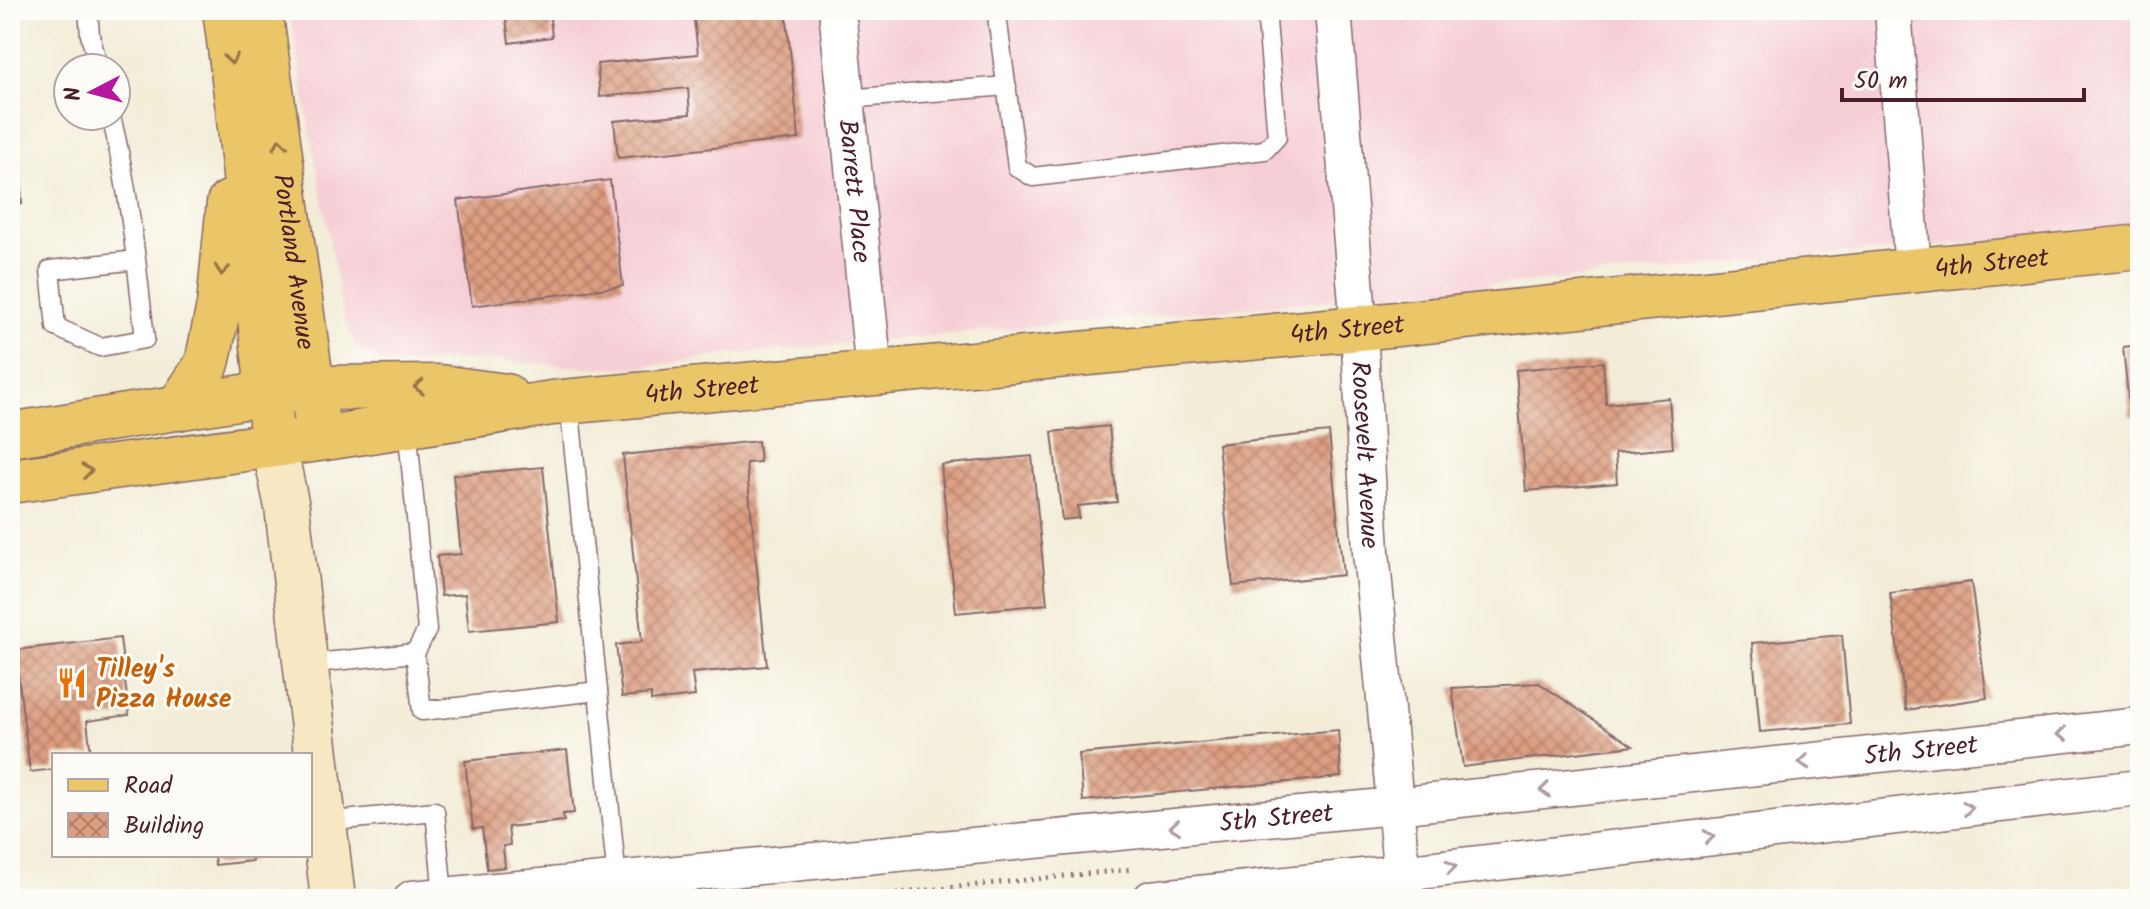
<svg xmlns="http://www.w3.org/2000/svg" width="2150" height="909" viewBox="0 0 2150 909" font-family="Kalam,sans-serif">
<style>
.built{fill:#f6cfd6}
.building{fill:url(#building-cross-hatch)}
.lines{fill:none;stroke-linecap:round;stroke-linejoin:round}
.lane-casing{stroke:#856768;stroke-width:21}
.street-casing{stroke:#856768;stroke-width:39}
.secondary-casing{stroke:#856768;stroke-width:47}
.primary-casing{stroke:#856768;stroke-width:47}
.path{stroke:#856768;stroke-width:5;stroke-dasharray:2 6;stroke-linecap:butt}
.lane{stroke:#fff;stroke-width:18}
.street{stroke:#fff;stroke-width:36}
.secondary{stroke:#f7e8c3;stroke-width:44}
.primary{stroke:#ebc669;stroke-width:44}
.oneway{stroke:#9a724a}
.oneway2{stroke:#ae9aa0}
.labels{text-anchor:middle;stroke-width:6;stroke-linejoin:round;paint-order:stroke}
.street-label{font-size:26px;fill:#4a1f2b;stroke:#fdfcf7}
.food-label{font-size:26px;font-weight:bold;fill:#c56008;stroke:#fdfcf7;text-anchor:start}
</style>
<defs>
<pattern id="building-cross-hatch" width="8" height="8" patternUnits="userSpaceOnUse" patternTransform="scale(2)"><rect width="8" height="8" fill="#dd9e81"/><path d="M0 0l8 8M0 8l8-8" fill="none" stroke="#b5806a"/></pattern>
</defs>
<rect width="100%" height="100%" fill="#fdfcf7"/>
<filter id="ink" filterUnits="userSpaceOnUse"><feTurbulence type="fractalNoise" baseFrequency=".0125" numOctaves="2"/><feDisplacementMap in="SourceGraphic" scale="16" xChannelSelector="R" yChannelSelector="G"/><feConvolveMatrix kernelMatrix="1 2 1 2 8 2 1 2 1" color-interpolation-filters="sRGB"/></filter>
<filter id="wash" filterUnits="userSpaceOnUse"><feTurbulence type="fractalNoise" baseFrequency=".006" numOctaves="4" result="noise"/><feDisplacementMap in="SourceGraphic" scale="32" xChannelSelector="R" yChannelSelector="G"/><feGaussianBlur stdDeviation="1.8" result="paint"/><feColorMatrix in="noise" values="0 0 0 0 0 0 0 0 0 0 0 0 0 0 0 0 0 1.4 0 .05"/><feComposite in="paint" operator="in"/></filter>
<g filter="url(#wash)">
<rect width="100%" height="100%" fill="#f3edd8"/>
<path class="built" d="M289,10h1851v215l-142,15 -1059,95 -221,21 -80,12 -59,-1 -83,-7h-44l-50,5 -20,-2 -26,-17 -13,-31z"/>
<g id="blocks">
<g class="building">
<path d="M505,10h44l3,27 -43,6z"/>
<path d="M693,10h93l13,129 -181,19 -4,-37 76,-7 -2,-26 -88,9 -3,-33 101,-10z"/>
<path d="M20,175l2,29 -12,1v-29z"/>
<path d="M610,180l13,106 -151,20 -14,-106z"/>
<path d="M2140,345v71l-10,1 -7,-70z"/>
<path d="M1603,362l3,42 63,-6 4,50 -58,5 2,30 -91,8 -10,-121z"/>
<path d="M1109,426l8,76 -39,4 1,12 -17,2 -10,-88z"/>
<path d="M1329,432l14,143 -110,11 -15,-142z"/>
<path d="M758,441l2,21 -14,1 21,203 -75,7 3,23 -44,5v-7l-29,3 -6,-52 26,-3 -19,-187z"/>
<path d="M1032,456l15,148 -91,9 -15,-148z"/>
<path d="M543,467l16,155 -90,9 -4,-37 -24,2 -4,-40 24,-2 -8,-79z"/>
<path d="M1971,582l16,116 -81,12 -16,-117z"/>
<path d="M1842,635l8,89 -90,8 -8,-89z"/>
<path d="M120,638l9,77 -42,6 4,34h-37v14l-24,3 -15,-122z"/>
<path d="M1539,683l94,63 -170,21 -11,-79z"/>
<path d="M1338,730l3,47 -258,24 -4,-47z"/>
<path d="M567,750l7,63 -11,1 1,7 -56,6 2,18 -7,1 2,21 -18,2 -5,-41 -9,1 -8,-68z"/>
<path d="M214,855h38v6l-37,4z"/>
</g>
</g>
</g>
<g filter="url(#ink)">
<use href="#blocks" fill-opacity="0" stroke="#856768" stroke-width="2"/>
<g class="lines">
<g class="lane-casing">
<g id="lane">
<path d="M88,10l2,25 9,33"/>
<path d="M1004,10l-7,6 20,151 16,10 232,-27 12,-13 -11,-127"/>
<path d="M846,99l161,-13"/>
<path d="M111,116c18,73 26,148 34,223l-45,8 -44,-20 -6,-57 86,-10"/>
<path d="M569,402l48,478"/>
<path d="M407,426l20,204 -12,23"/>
<path d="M305,664l110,-11 7,58 176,-20"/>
<path d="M324,822l111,-11 8,85"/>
</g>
</g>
<g class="street-casing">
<g id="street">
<path id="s1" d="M837,10l37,363"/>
<path id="s2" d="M1333,10l26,318 12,224 33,347"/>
<path d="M1893,10l20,260"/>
<path id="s3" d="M412,899l983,-93 745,-80"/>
<path d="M1151,899l250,-26 739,-85"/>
</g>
</g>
<g class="secondary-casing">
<path id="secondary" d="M274,445l13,62 46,392"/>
</g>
<g class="primary-casing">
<g id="primary">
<path d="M225,10l13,99 33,313"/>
<path id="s4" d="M260,10l56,406"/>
<path d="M178,408l28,-42 2,-7 11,-54 10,-102"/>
<path d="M10,435l258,-42 44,-5 127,-1 67,9"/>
<path id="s5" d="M10,481l309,-42 233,-36 807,-75 781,-81"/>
</g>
</g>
<path class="path" d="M840,899l294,-30"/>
<use href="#lane" class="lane"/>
<use href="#street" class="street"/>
<use href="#secondary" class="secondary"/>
<use href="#primary" class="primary"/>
</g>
<defs><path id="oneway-chevron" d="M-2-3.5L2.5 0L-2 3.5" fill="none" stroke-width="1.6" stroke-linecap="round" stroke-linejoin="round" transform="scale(2)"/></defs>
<g class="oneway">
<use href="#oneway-chevron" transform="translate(231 59) rotate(82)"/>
<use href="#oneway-chevron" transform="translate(280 144) rotate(-98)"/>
<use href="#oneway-chevron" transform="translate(222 270) rotate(96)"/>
<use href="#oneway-chevron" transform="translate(419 387) rotate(179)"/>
<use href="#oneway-chevron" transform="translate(87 471) rotate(-8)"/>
</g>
<g class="oneway2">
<use href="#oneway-chevron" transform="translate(2062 734) rotate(174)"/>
<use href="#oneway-chevron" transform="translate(1804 762) rotate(174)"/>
<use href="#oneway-chevron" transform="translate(1545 790) rotate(174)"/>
<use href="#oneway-chevron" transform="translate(1968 808) rotate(-7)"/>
<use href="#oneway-chevron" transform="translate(1175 827) rotate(175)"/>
<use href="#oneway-chevron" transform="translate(1709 837) rotate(-7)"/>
<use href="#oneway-chevron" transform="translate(1451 867) rotate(-7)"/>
</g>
</g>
<defs>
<g id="restaurant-bare" transform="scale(2.4)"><path d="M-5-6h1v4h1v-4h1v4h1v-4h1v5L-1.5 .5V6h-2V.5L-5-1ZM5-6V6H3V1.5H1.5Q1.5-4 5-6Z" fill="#e8710a" stroke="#fdfcf7" stroke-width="2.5" paint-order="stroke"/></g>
</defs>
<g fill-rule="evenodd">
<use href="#restaurant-bare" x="72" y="683"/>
</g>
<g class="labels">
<g class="street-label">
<text dy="9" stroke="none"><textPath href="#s1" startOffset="182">Barrett Place</textPath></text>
<text dy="9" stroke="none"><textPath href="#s4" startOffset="254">Portland Avenue</textPath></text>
<text dy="9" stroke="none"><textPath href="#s5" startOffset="1994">4th Street</textPath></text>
<text dy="9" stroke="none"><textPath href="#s5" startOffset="1346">4th Street</textPath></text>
<text dy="9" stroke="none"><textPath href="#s5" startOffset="698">4th Street</textPath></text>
<text dy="9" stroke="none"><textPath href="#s2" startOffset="446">Roosevelt Avenue</textPath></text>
<text dy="9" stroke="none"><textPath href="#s3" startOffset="1516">5th Street</textPath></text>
<text dy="9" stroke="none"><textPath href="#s3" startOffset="868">5th Street</textPath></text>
</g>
<g class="food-label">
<text x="96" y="677">Tilley's<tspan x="96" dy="30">Pizza House</tspan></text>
</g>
</g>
<rect width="2150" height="909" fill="none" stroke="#fdfcf7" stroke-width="40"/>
<rect x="52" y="753" width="260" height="104" fill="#fdfcf7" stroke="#b5a4a5" stroke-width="2"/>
<rect x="68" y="779" width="40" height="12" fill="#ebc669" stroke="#b5a4a5" stroke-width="2"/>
<text x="124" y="793" font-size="24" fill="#4a1f2b">Road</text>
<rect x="68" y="813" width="40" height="24" fill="url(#building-cross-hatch)" stroke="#b5a4a5" stroke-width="2"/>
<text x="124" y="833" font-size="24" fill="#4a1f2b">Building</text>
<g transform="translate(92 92) rotate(264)"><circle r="38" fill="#fdfcf7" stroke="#b5a4a5" stroke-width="2"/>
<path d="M0-6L14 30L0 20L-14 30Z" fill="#b5179e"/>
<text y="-12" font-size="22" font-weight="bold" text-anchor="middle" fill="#4a1f2b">N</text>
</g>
<path d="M1842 88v12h242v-12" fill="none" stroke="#4a1f2b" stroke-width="4"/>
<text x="1854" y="88" font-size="24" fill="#4a1f2b" stroke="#fdfcf7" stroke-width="6" paint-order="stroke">50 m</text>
</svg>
